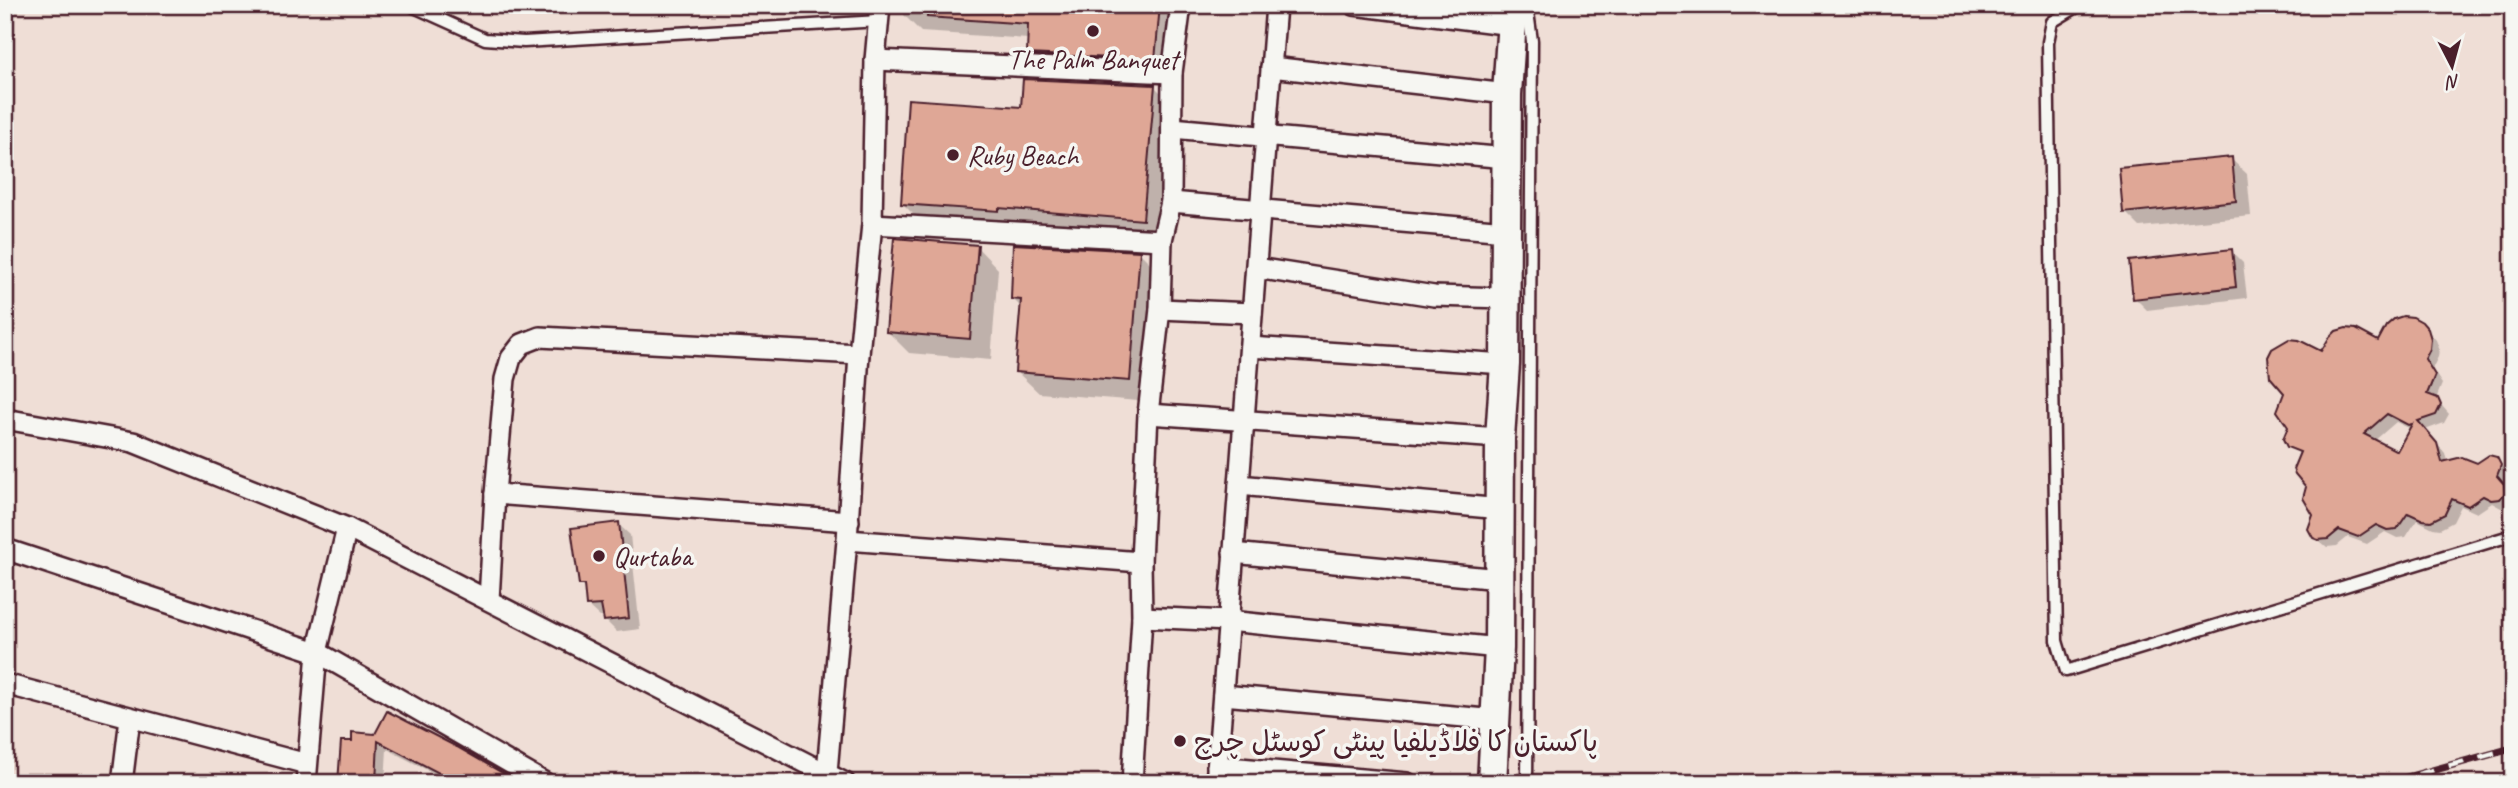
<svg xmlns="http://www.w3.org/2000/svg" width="2518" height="788" viewBox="0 0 2518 788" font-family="Caveat,'Playpen Sans Arabic',sans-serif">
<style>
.shadow{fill:#0003;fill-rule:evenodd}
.building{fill:#dfa796;stroke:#4a1f2b;stroke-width:2;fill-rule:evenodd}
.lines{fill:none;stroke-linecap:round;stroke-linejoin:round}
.lane-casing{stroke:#4a1f2b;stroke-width:15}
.street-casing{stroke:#4a1f2b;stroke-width:24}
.secondary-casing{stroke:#4a1f2b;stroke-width:33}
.lane{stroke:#f6f6f2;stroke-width:10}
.street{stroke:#f6f6f2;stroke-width:19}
.secondary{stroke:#f6f6f2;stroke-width:28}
.rail-casing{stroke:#4a1f2b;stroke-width:8}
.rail{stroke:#f6f6f2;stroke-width:5;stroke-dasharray:16;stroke-linecap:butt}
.poi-dot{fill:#4a1f2b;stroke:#f6f6f2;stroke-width:2.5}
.labels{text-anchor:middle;stroke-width:7;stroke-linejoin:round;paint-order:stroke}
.poi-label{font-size:28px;fill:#4a1f2b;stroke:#f6f6f2;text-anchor:start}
</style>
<rect width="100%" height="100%" fill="#efded6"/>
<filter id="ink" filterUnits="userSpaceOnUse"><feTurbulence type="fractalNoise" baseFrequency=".0143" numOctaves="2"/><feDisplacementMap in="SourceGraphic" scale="14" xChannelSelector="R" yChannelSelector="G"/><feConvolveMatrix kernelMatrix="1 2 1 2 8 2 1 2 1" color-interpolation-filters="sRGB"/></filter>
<g filter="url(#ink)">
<g class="shadow">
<path d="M905,5h273l-7,71 -125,-5 -17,-17v-15l-108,-7 -17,-17z"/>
<path d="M1154,86l22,22 -12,133 -240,-16 -22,-22 120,-95z"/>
<path d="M2231,159l16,15 4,42 -111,11 -15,-15z"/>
<path d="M977,247l21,22 -7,91 -82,-7 -21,-21z"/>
<path d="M2231,251l12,12 4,35 -100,12 -12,-12z"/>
<path d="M1140,253l21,21 -10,128 -112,-9 -22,-21 5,-64 -10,-10z"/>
<path d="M2421,323l15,17 3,8 -1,9 -6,12 10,15 -6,15 13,15 -5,9 -19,7 20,23 2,9 30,3 19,-6 13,15 -5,12 8,8v7l-4,6 -7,1 -9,-5 -15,10 -16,-7 -8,16 -13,7 -7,-1 -16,-8 -11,17 -9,1 -12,-6 -18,12 -19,-7 -11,9 -10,1 -12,-10v-23l-9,-12 -1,-9 3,-7 -7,-31 -15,-13 4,-15 -4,-34 -15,-17 -2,-18 53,-4 57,-10zM2396,422l15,7 -13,25 -24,-13z"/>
<path d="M618,524l12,11 10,94 -23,3 -12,-12v-3h-5l-12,-11 -2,-15 -6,-7z"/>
<path d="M376,735l140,48h-64l-65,-34 -2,34h-45l14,-40z"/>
</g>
<g class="building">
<path d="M928,5h232l-5,55 -128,-6 1,-30 -101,-7z"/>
<path d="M1023,79l132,6 -12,135 -144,-12v3l-98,-7 7,-105 113,8z"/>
<path d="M2232,157l4,44 -113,12 -4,-45z"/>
<path d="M894,238l84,7 -8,94 -84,-7z"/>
<path d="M1013,244l127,7 -10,130 -115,-9 6,-72 -10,-1z"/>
<path d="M2232,249l4,38 -103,12 -4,-38z"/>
<path d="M2403,316l10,1 9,5 6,7 3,10 -1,10 -5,10 10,16 -8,19 11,4 3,7 -5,10 -18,6 19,22 5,19 20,-5 15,6 12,-8 8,2 4,8 -4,11 7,8 1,9 -5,6 -9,1 -8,-4 -15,10 -16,-7 -7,15 -14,7 -8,-1 -15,-7 -11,16 -10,1 -11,-5 -18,12 -19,-7 -11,9 -10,1 -5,-2 -5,-9 5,-14 -10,-17 3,-11 -11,-13 -2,-5 7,-17 -13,-5 -4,-8 5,-12 -11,-16 7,-18 -14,-16 -2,-20 4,-8 17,-10 10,1 22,11 8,-13 7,-7 10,-3 10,1 22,12 8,-15 8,-7zM2387,414l21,11 4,-1 -15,27 -33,-17z"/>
<path d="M619,522l10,96 -25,3 -3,-16 -15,1 -2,-21h-5l-8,-57z"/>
<path d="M387,711l70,36 63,36h-62l-80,-42 -2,42h-38l3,-42h11v-9l23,2z"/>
</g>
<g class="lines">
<g class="lane-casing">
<g id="lane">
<path d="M1527,5l5,36 -5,742"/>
<path d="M2080,5l-28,17 -4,20 9,599 9,30 447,-136"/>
<path d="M414,7l71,32 39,3 355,-21"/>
</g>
</g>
<g class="street-casing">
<g id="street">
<path d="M1354,5l158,20"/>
<path d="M875,60l297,13"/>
<path d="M1271,67l236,27"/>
<path d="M1172,128l335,30"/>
<path d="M1171,202l335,29"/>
<path d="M872,224l290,16"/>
<path d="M1256,268l178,28 71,2"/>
<path d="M1160,309l92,4"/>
<path d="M1250,347l255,17"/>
<path d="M1148,414l352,24"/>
<path d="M5,419l128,23 214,86 498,255"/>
<path d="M1239,485l262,24"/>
<path d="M495,494l354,27"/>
<path d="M847,540l294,22"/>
<path d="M5,549l312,103 228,131"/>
<path d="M1233,553l266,26"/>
<path d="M489,600l6,-106 10,-115 6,-21 11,-14 18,-7 319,17"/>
<path d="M1142,617l86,4 271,27"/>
<path d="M5,684l302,80"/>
<path d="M1223,695l274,25"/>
<path d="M1217,766l190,17"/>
<path d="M827,772l20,-232 12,-186 13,-130 3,-164 5,-55"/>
<path d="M122,783l8,-65"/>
<path d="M306,783l11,-131 30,-124"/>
<path d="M1132,783l10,-166 -1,-55 7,-148 12,-105 2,-69 9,-38 1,-129 9,-68"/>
<path d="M1216,783l60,-778"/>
</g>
</g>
<g class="secondary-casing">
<path id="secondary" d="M1492,783l7,-135 1,-210 5,-74 2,-270 6,-89"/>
</g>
<use href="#lane" class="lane"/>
<use href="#street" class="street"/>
<use href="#secondary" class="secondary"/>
<g class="rail-casing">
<path id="rail" d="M2387,783l126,-35"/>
</g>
<use href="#rail" class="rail"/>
</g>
</g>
<g class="poi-dot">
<circle cx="1093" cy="31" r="7"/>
<circle cx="953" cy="155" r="7"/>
<circle cx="599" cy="556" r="7"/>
<circle cx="1180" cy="741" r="7"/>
</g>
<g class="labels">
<g class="poi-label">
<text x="1093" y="69" text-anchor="middle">The Palm Banquet</text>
<text x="967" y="165">Ruby Beach</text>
<text x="613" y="566">Qurtaba</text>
<text x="1194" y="751">پاکستان کا فلاڈیلفیا پینٹی کوسٹل چرچ</text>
</g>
</g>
<rect width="2518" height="788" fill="none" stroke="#f6f6f2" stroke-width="28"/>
<rect x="14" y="14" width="2490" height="760" fill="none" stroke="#4a1f2b" stroke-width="2.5" filter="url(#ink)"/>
<g transform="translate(2452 66) rotate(174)" stroke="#f6f6f2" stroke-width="5" paint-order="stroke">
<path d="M0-5L12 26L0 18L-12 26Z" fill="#4a1f2b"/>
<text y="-10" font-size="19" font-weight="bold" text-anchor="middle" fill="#4a1f2b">N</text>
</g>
</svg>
